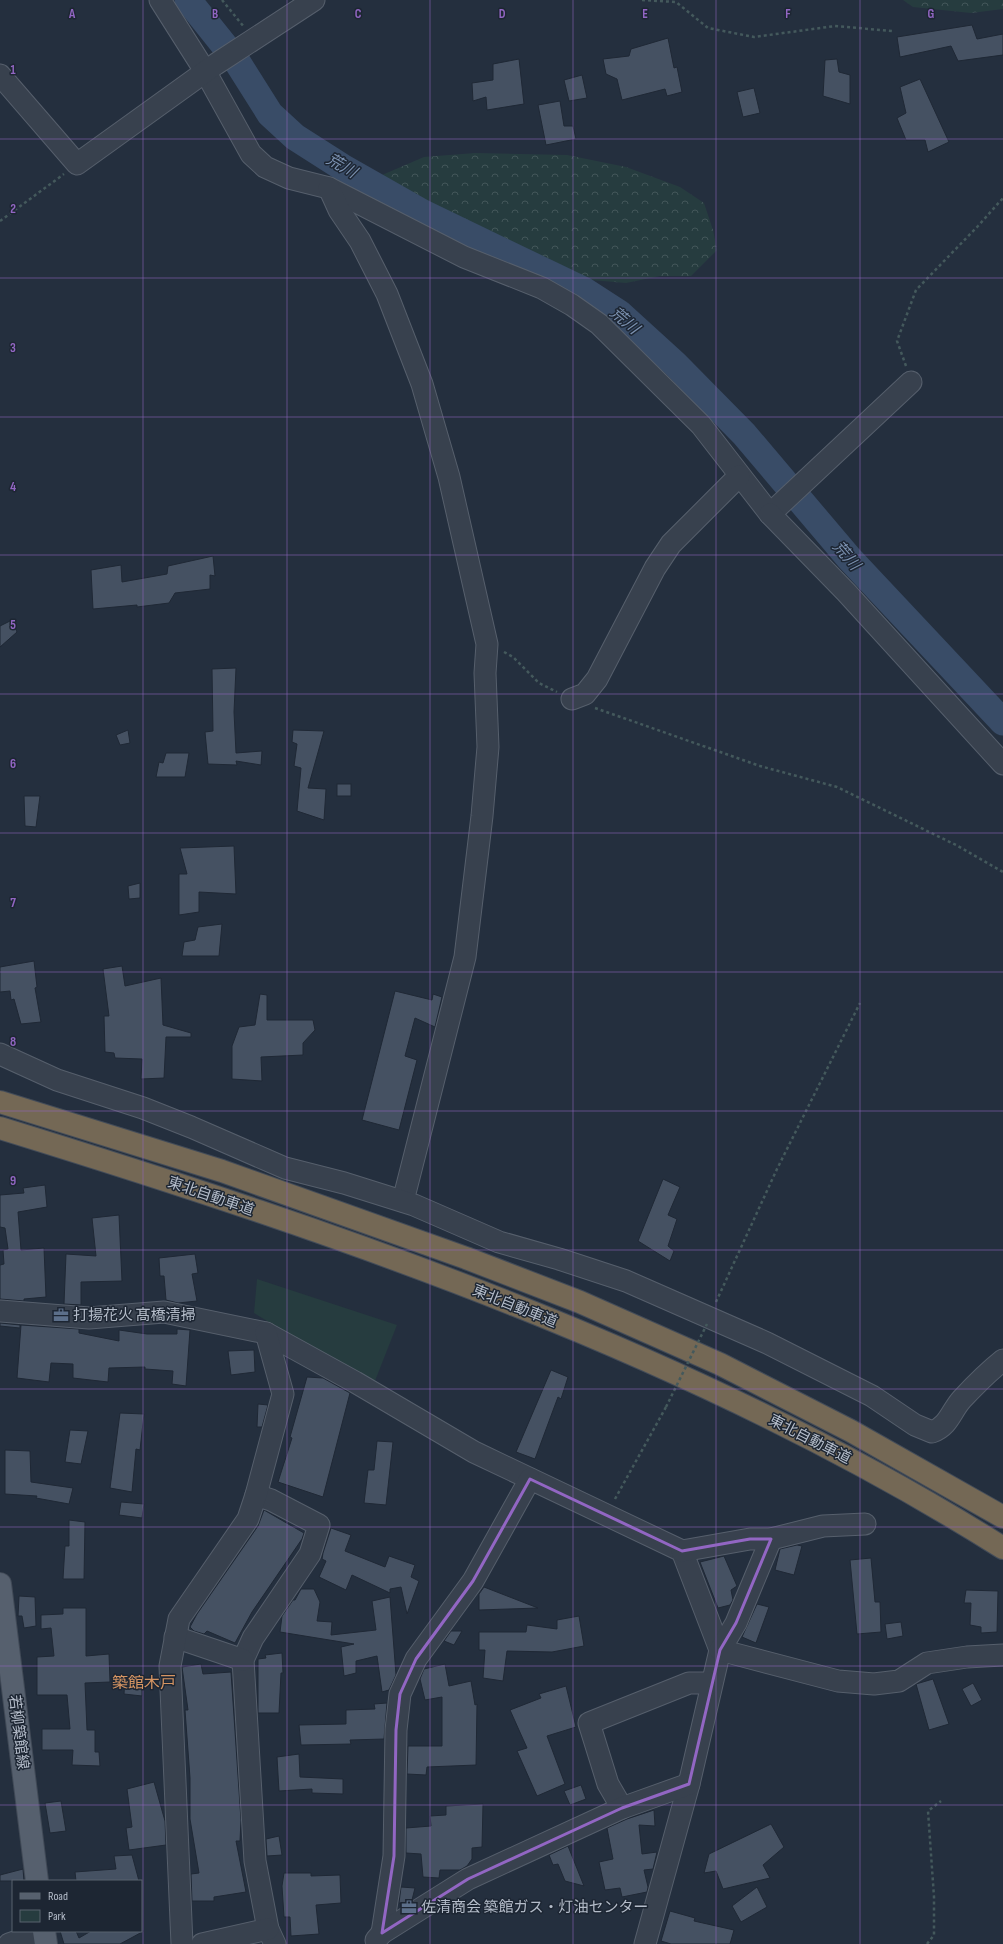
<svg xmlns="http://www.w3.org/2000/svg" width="1003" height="1944" viewBox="0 0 1003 1944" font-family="'Sofia Sans Condensed','Noto Sans JP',sans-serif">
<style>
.green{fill:#263c3f}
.forest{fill:url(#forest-crowns)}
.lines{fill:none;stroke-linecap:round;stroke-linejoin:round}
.river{stroke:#394c67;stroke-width:27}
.building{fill:#455162;stroke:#1f2835}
.minor-casing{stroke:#565f6c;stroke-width:23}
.major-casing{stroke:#414a57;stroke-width:24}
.highway-casing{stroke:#434c59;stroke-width:24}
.path{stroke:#44595c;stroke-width:2.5;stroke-dasharray:3 3;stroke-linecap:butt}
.minor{stroke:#38414e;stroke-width:21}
.major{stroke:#56606e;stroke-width:22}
.highway{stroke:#746855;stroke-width:22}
.path-bridge{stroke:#44595c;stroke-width:2.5;stroke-dasharray:3 3;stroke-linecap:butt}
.marked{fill:none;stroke:#9266c3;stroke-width:3;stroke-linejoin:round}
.grid{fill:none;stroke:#9266c3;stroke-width:1;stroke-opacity:0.55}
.labels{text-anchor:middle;stroke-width:3;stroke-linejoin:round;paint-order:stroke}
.street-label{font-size:15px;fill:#b4bcc9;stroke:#1d2633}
.poi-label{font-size:15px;fill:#b4bcc9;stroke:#1d2633;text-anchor:start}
.water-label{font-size:16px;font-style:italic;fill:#7c92b1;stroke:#1d2633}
.neighbourhood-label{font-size:16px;fill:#d59563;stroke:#1d2633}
.grid-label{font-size:13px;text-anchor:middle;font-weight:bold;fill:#9266c3;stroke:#1d2633;stroke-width:3;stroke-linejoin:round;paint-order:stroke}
</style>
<defs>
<pattern id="forest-crowns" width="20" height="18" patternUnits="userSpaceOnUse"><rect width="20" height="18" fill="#263c3f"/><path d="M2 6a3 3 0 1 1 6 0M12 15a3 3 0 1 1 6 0" fill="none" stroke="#435659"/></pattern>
</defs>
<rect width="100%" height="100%" fill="#242f3e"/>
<path class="green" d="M257,1279l140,46 -24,61 -119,-73z"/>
<g class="forest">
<path d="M903,0h100v9l-32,4 -58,-6z"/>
<path d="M475,153l92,2 59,12 54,20 24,16 9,27 4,20 -26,26h-31l-34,7 -104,-9 -78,-19 -50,-21 -14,-36 -5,-20 49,-21z"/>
</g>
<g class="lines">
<path class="river" d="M188,0l48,60 34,54 25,23 47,30 81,46 162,78 34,22 56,51 69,70 105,124 154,164"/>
</g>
<g class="building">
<path d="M972,25l5,14 26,-5v21l-45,6 -7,-15 -51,11 -3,-20z"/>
<path d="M668,38l6,30 3,-1 5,25 -15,4 -2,-7 -43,11 -5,-21 -11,-5 -3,-15 26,-3 2,-7z"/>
<path d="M519,59l5,45 -37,6 -1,-13 -13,4 -1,-18 21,-3v-16z"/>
<path d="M837,59l2,13 11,3v29l-27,-8 2,-36z"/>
<path d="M582,75l5,23 -18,3 -5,-21z"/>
<path d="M920,79l29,63 -21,10 -3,-12h-19l-9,-22 9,-5 -6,-26z"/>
<path d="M754,88l6,25 -17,4 -6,-25z"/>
<path d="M560,101l4,25h9l3,13 -30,6 -8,-40z"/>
<path d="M213,556l2,20 -5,-1v14l-35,4 -6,10 -32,4v-2l-44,4 -2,-39 30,-5 1,17 45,-8 1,-8z"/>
<path d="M12,620l5,12 -17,15v-21z"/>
<path d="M236,668l-2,44 2,41 26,-2 -1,14 -25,-4 1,4 -29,-1 -3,-32 8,-1 -1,-62z"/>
<path d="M128,730l2,13 -10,2 -4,-10z"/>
<path d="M293,730l31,1 -16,57 18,1 -2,31 -27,-9 4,-43 -7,-2 3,-22 -5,-2z"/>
<path d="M166,753h23l-4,24h-29l3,-15 4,1z"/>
<rect x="337" y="784" width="14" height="12"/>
<path d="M24,796h16l-4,31 -11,-1z"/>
<path d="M234,846l2,48 -37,-2v20l-20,3v-41h8l-7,-26z"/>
<path d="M140,883v15l-11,1 -1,-13z"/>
<path d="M222,924l-3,32h-37l2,-14 11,-2 3,-13z"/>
<path d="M34,961l3,26 -2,1 6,34 -20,2 -7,-25 -3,1 -1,-9 -10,1v-25z"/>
<path d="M122,966l3,20 36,-8 2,47 28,8v4h-25l-2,41 -23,1 1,-20 -27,-1 -1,-5 -9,-1 -1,-36h5l-6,-47z"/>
<path d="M395,991l37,9 1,-6 9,3 -7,30 -20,-9 -10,38 12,4 -18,70 -37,-10z"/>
<path d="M260,994l7,1v25h46l2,10 -12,13v12l-42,2 1,24 -30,-2v-33l7,-19 16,-2z"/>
<path d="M663,1179l17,8 -12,28 9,4 -9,27 6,5 -4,10 -32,-20z"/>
<path d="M45,1185l2,22 -29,5 3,38 23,-2 2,49 -22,2v2l-24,-2v-34l4,-1 -1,-14 5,-1 -3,-21 -5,-1v-32l24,-2 -1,-5z"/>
<path d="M119,1215l3,66 -41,1v23l-17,-1 2,-50 30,2 -4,-38z"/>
<path d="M195,1254l3,19 -6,1 5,27 -19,2 -12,-3 -2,-24h-4l-1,-18z"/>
<path d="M0,1323l20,2v3l-20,-2z"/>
<path d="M21,1325l58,4v4l40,8v-11l28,4h30v-5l13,1 -4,56 -14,-2 1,-13 -28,-2v-2l-36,1 -1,14 -35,-4v-14l-22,-1 -2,19 -32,-4z"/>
<path d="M254,1350l1,22 -24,3 -3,-24z"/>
<path d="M551,1370l17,7 -7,22 -3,-2 -23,62 -19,-7z"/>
<path d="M307,1377l16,1 27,15 -27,104 -45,-15 14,-44 -2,-1z"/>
<path d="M258,1404l10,1 -6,22h-5z"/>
<path d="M120,1413l24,1 -4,36 -4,-1 -4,43 -22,-4z"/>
<path d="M70,1430l18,1 -7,33 -16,-2z"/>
<path d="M377,1441l16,1 -7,63 -22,-2 4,-33h6z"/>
<path d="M5,1450l25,1 1,31 42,6 -4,16 -33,-6 1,-2 -32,-2z"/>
<path d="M121,1502l23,2 -2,14 -23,-3z"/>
<path d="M264,1510l40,23 -2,6 -50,73 -17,31 -28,-12 -3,3 -10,-3 -4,-4 7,-13 61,-88z"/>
<path d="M69,1520l16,2 -1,57h-21l2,-33h4z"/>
<path d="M331,1528l20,7 -6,16 40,16 4,-11 26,9 -4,12 8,4 -12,33 -6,-27 -11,2v4l-38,-18 -6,15 -27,-13 7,-16 -4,-2 1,-6z"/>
<path d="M797,1545l5,1 -8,29 -19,-5 5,-21z"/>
<path d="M724,1556l13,30 -6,4 2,10 -3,5 -12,3 -18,-46z"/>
<path d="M871,1558l4,44h5l1,30 -24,2 -7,-74z"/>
<path d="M484,1587l54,21 -59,2v-16z"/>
<path d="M301,1589h13l6,13 -3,19 15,1 -1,13 45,-5 -4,-29 18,-4 6,78 -7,15 -7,2 -5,-36 -21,5v12l-12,3 -3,-29 13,-3 -74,-12 2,-16 11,-16h2z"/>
<path d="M966,1590l32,1 -1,41 -16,1v-6l-11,-2 1,-22h-7z"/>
<path d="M19,1596l16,1 1,29 -12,2 -2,-12h-4z"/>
<path d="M757,1604l12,3 -13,36 -14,-6z"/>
<path d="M63,1608h23v48l23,-2 1,28 -25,1 2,47h8v22h4l1,14 -28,-1 1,-15h-31v-21h28l-3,-34h-30v-38l17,-1 -3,-28 -10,1v-14l22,-1z"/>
<path d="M579,1616l5,30 -32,6 -45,-1 -4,30 -20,-3 2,-28h-6v-18h47l1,-7 30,4v-9z"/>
<path d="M901,1622l2,14 -16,3 -2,-15z"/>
<path d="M451,1631h11l-8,14 -10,-4z"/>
<path d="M282,1653l1,20h-2l-2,40h-21v-54l8,-1 -1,-3z"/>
<path d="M201,1664l2,10 28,-2 10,148 -1,21h-4l10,51 -32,5v4h-22l-1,-27 8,-1 -9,-54v-41l-5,-68h3l-6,-43z"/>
<path d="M445,1664l4,22 22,-5 4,24 2,-1 -1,61 -49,2 -1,8 -19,-1 1,-28h34v-49l-17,3 -5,-21 4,-10z"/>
<path d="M125,1678h17v18l-18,-2z"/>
<path d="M933,1679l16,45 -20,6 -13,-46z"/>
<path d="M973,1683l9,17 -11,6 -9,-17z"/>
<path d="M566,1686l10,41 -29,9 18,48 -28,12 -20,-45 10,-3 -17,-38 31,-12 -2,-4z"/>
<path d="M387,1703l-3,36 -34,1 1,4 -50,1 -2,-20 47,-1v-14l29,-1 -1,-5z"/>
<path d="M299,1754l1,23 43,2v15l-31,-1v-4l-33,2 -2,-34z"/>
<path d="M154,1782l11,39 1,24 -37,5 -3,-22 6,-1 -5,-38z"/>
<path d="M581,1785l5,14 -16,6 -6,-14z"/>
<path d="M61,1801l5,30 -16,2 -5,-30z"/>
<path d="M483,1804l-1,43 -10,1v11l-5,7 -7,4h-20l-1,8 -16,-1 -2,-23 -15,-1v-25l25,-2 -1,-10 16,-1v-9z"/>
<path d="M654,1810l1,16 -16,-1 3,29 15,-2 -4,17 -9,1 4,17 -1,5 -25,5 -2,-9 -15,2 -6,-28 14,-3 -6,-31 20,-9z"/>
<path d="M771,1824l13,23 -21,18 7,13 -47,11 -7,-18 -12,2 5,-19z"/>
<path d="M279,1836l3,19 -15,1 -1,-17z"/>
<path d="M568,1846l16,40 -19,-5 -7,-17 -5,1 -4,-10z"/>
<path d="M132,1855l7,26h-63l-1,-9 41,-3 -2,-13z"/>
<path d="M23,1869l1,12h-24v-6z"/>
<path d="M284,1873h27v3l29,-1 1,28 -25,2 3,29 -28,2 -1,-19h-6l-2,-31z"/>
<path d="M401,1887l14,1 -3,12 -6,4 -7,-1z"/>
<path d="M757,1887l10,20 -26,15 -9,-16z"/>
<path d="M670,1911l25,7 -1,3 40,9 -4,14h-59l-10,-3z"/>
<path d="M60,1931h16l3,7 12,-7h53l-24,13h-56z"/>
</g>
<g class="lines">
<g class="minor-casing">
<g id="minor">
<path d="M160,0l45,71 46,83 14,13 24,11 40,10 135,69 78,31 30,17 27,19 102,101 69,89 141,-132"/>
<path d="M0,75l77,89 139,-100 98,-64"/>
<path d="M329,188l10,22 21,31 27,53 35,90 27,93 38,167 -2,29 3,74 -6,69 -17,141 -62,244"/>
<path d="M770,514l76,78 157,172"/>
<path d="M572,699l13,-5 12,-15 58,-111 16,-24 68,-68"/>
<path d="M0,1054l57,26 86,28 48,19 94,41 59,15 70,22 85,37 60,17 67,22 141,62 105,53 43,29 17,7c17,-6 19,-21 30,-33 13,-14 26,-27 41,-39"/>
<path d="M0,1311l89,7 75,-6 102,21 89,49 119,70 208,99 38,99 -31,134 -44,160"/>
<path d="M256,1495l15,5 48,25 -9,29 -57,84 -10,22 12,201 13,68 7,15"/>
<path d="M771,1539l-35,84 -16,27 118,31 36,3 25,-3 28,-18 40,-6 36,-2"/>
<path d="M682,1551l68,-12h21l52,-13 42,-2"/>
<path d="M175,1637l68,23"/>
<path d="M622,1808l-14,-24 -19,-61 100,-40h22"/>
<path d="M382,1933l12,-77 2,-126 4,-36 16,-35 57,-78 57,-102"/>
<path d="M376,1940l6,-7 86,-54 154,-71 67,-24"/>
<path d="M9,1944l35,-12"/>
<path d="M182,1944l-12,-278 9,-47 69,-100 8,-24 27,-101 -17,-61"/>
<path d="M202,1944l66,-15"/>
</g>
</g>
<g class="major-casing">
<g id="major">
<path d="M0,1584l37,297"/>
<path d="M44,1931l2,13"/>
</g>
</g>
<g class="highway-casing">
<g id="highway">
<path d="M0,1102l222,69 244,87 114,44 140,62 131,67 152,86"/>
<path d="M0,1128c344,106 697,227 1003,420"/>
</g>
</g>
<g class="path">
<path d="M222,0l22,27"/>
<path d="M642,0l34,2 32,26 46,9 81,-11 57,5"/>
<path d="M0,221l64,-47"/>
<path d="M906,366l-9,-25 19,-51 62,-64 25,-28"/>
<path d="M504,652l9,5 26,26 18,9"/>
<path d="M595,708l165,58 77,21 119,58 47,27"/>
<path d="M716,1302l61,-133 83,-166"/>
<path d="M615,1499l51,-92"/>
<path d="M927,1944l7,-9v-38l-6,-86 13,-10"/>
</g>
<use href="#minor" class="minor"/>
<use href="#major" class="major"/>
<use href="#highway" class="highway"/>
<path class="path-bridge" d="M666,1407l41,-83"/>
</g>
<path class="marked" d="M530,1479l152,72 68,-12h21l-35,84 -16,27 -31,134 -67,24 -154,71 -86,54 12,-77 2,-126 4,-36 16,-35 57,-78z"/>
<path class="grid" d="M143,0v1944M287,0v1944M430,0v1944M573,0v1944M716,0v1944M860,0v1944M0,139h1003M0,278h1003M0,417h1003M0,555h1003M0,694h1003M0,833h1003M0,972h1003M0,1111h1003M0,1250h1003M0,1389h1003M0,1527h1003M0,1666h1003M0,1805h1003"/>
<defs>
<g id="office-bare" transform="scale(1.2)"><path d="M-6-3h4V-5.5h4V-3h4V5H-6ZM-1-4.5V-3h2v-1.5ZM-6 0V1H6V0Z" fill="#5c6f8a" stroke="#1d2633" stroke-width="2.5" paint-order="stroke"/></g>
</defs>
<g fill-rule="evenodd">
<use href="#office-bare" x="61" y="1315"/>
<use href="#office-bare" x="409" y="1907"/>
</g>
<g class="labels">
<g class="street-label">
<text transform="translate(211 1196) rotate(19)" y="5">東北自動車道</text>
<text transform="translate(515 1306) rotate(22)" y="5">東北自動車道</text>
<text transform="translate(810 1439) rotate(27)" y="5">東北自動車道</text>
<text transform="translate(19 1732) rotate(83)" y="5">若柳築館線</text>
</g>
<g class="poi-label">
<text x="73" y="1320">打揚花火 髙橋清掃</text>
<text x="421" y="1912">佐清商会 築館ガス・灯油センター</text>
</g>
<g class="water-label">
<text transform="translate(342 165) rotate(30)" y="6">荒川</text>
<text transform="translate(625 320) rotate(40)" y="6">荒川</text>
<text transform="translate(847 555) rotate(49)" y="6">荒川</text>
</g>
<g class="neighbourhood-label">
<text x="144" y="1688">築館木戸</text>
</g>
</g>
<g class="grid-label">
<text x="72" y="18">A</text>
<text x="215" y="18">B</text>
<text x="358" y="18">C</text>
<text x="502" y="18">D</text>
<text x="645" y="18">E</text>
<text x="788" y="18">F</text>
<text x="931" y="18">G</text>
<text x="13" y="74">1</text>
<text x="13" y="213">2</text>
<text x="13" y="352">3</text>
<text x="13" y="491">4</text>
<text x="13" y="629">5</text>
<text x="13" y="768">6</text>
<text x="13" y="907">7</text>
<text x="13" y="1046">8</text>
<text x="13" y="1185">9</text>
</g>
<rect x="12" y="1880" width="130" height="52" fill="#1d2633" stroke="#59626f"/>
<rect x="20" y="1893" width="20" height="6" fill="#56606e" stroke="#59626f"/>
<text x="48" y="1900" font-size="12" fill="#b4bcc9">Road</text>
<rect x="20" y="1910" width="20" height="12" fill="#263c3f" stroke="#59626f"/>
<text x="48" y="1920" font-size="12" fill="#b4bcc9">Park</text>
</svg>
